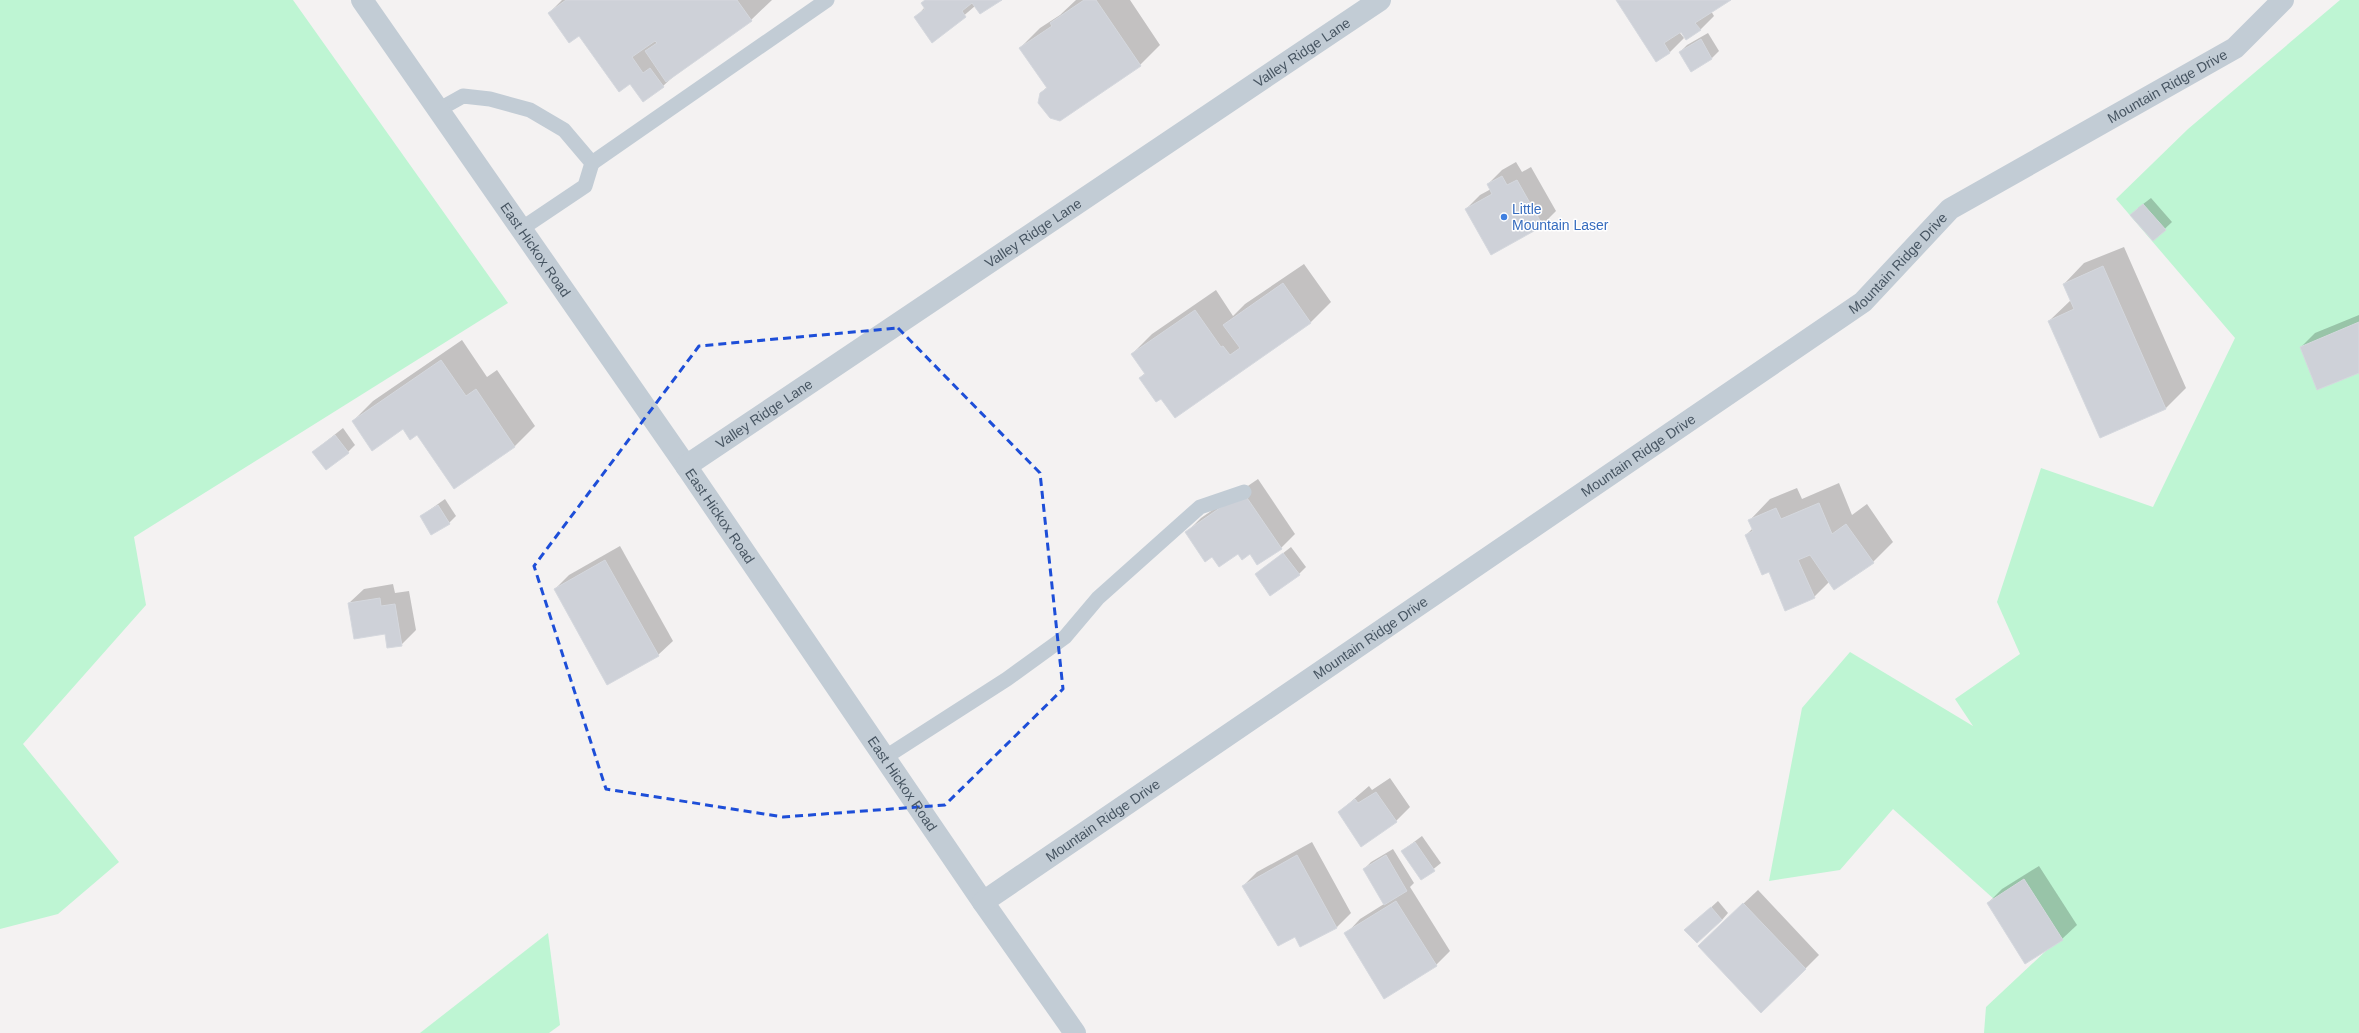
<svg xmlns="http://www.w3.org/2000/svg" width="2359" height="1033" viewBox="0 0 2359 1033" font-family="Helvetica,sans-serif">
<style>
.green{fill:#bef5d3}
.shadow{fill:#0003}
.building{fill:#ced1d8;stroke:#d5d8de}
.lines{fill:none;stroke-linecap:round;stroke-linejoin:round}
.service{stroke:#c2ccd5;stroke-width:15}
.minor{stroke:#c2ccd5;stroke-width:22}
.marked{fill:none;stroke:#1d4ed8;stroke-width:3;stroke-dasharray:8 5;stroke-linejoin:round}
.shop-dot{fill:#3f7fe0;stroke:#fff;stroke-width:1.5}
.labels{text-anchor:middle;stroke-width:3;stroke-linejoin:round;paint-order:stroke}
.street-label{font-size:14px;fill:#475562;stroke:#fff}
.shop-label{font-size:14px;fill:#366cbe;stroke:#fff;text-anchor:start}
</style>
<rect width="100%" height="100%" fill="#f4f2f2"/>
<g class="green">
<path d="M0,0h293l215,303 -374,234 12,68 -123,139 96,118 -61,52 -58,15z"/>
<path d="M2340,0h19v1033h-375l2,-26 63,-59 -156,-139 -53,61 -71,11 33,-173 48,-56 123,74 -18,-27 65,-45 -23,-52 44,-134 112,39 82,-169 -119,-139 72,-70z"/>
<path d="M548,933l12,92 -11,8h-129z"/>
</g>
<g class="shadow">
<path d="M562,0h210l-21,20 -77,56 -11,10 -33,-3 -51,-49 -30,-21z"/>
<path d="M925,0h75l-25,6 -42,36 -17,-25 9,-10z"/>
<path d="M1076,0h54l30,45 -20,20 -99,28 6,-6 -27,-39 20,-20 20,-13z"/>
<path d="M1617,0h112l-18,11 3,5 -14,14 -20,3 4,5 -14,14 -14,9z"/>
<path d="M1708,33l11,18 -7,7 -32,-6 7,-7z"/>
<path d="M1516,162l6,10 9,-5 25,44 -14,14 -76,-16 14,-14 11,-6 -3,-5 14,-14z"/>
<path d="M2151,198l21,24 -19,18 -15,-32z"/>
<path d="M2124,247l62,141 -21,21 -116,-88 22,-21 -7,-16 20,-21z"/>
<path d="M1304,264l27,38 -20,20 -150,75 -21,-19 5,-5 -13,-19 20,-20 64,-44 17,26 12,-12z"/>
<path d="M2359,315v57l-58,-25 14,-14z"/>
<path d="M462,340l25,37 10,-7 38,56 -20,20 -61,42 -37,-54 -14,-6 -50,-7 20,-20z"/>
<path d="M343,428l12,17 -7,7h-35z"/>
<path d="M1258,479l37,55 -14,14 -69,8 -25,-24 14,-14z"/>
<path d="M1839,483l13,32 15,-11 26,38 -20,20 -44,20 -15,15 -45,-26 -23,-36 7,-7 -3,-8 20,-21 27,-11 5,11z"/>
<path d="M445,499l11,17 -7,7 -28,-7z"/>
<path d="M620,546l53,95 -15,14 -50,29 -53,-95 14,-14z"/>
<path d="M1291,547l15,20 -7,7h-43z"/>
<path d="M393,584l2,9 14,-2 7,39 -15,15 -52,-42 15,-14z"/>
<path d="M1390,778l20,29 -14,14 -57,-9 30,-26 3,4z"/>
<path d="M1422,836l19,27 -20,16 -19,-28z"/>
<path d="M1312,842l39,71 -14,14 -36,19 -6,-10 -52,-50 14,-14z"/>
<path d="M1393,849l21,34 -4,4 40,64 -14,14 -90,-31 14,-15 24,-15 -20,-35 7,-7z"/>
<path d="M2039,866l38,59 -15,14 -37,23 -37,-59 14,-14z"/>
<path d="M1758,890l61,65 -14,14 -92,-37z"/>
<path d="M1718,901l10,12 -6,7 -29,4z"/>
</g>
<g class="building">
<path d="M566,0h171l15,21 -86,61 -21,-31 12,-8 -2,-2 -23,16 11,16 7,-5 14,19 -21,15 -13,-18 -11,8 -40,-56 -10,7 -21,-30z"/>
<path d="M925,0h77l-22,14 -8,-11 -10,8 4,6 -34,26 -18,-26 11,-8 -4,-6z"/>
<path d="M1084,0h12l45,66 -81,55 -10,-3 -12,-15 2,-10 7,-5 -28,-40 33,-22 -2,-3z"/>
<path d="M1616,0h115l-36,23 6,7 -15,10 -5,-8 -17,11 6,10 -14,9z"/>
<path d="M1701,39l11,20 -21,13 -12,-20z"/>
<path d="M1502,176l5,9 10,-5 26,46 -52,29 -26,-46 27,-15 -5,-10z"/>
<path d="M2143,204l23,26 -13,11 -23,-26z"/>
<path d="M2103,266l63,143 -66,29 -52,-117 26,-12 -11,-25z"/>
<path d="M1283,283l28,40 -136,95 -14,-19 -5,3 -17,-24 6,-4 -14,-20 64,-44 26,37 2,-1 7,9 10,-7 -17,-23z"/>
<path d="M2359,322v51l-42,17 -17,-43z"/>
<path d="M441,360l25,36 10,-7 39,58 -61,42 -37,-54 -7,5 -7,-11 -31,22 -20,-30z"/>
<path d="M335,435l14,18 -23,17 -14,-18z"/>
<path d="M1243,492l39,57 -25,16 -7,-11 -8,6 -4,-6 -19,13 -7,-10 -7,5 -20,-30z"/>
<path d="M1819,503l13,31 14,-10 28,39 -40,27 -24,-35 -12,5 17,38 -30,13 -16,-39 -7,3 -17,-40 8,-4 -5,-11 28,-12 5,11z"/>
<path d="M438,505l12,19 -19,11 -11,-19z"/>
<path d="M1283,553l17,22 -30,21 -15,-22z"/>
<path d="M605,560l54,96 -52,29 -53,-96z"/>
<path d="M380,598l1,8 14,-2 7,42 -15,2 -2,-14 -31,5 -6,-36z"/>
<path d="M1376,792l21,30 -36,25 -23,-35 17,-13 3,4z"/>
<path d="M1415,842l20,29 -14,9 -20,-29z"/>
<path d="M1297,855l40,73 -37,19 -5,-10 -17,9 -36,-60z"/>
<path d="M1386,855l21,36 -23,14 -21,-36z"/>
<path d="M2024,879l39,61 -38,24 -38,-61z"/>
<path d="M1396,901l41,65 -53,33 -40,-66z"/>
<path d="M1743,903l63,66 -45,44 -63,-67z"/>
<path d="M1711,907l11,13 -25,23 -13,-13z"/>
</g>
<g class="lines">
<g class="service">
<path d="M438,110l25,-14 27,3 40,11 34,20 28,33 -7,23 -64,43"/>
<path d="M592,163l235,-163"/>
<path d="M884,758l123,-79 58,-42 33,-39 102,-91 44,-15"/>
</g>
<g class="minor">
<path id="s1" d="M362,0l324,466 297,436 92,131"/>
<path id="s2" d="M686,466l694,-466"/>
<path id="s3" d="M983,902l880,-600 87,-93 285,-161 48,-48"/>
</g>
</g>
<path class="marked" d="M898,328l142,145 23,216 -118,116 -162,12 -177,-28 -72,-223 165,-220z"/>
<circle class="shop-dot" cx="1504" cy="217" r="4"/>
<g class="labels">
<g class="street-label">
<text dy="5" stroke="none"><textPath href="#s2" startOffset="742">Valley Ridge Lane</textPath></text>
<text dy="5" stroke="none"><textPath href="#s3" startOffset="1442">Mountain Ridge Drive</textPath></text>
<text dy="5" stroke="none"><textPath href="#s2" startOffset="418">Valley Ridge Lane</textPath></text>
<text dy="5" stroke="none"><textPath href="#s1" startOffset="304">East Hickox Road</textPath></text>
<text dy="5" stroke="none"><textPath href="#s3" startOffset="1117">Mountain Ridge Drive</textPath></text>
<text dy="5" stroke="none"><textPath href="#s2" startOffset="94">Valley Ridge Lane</textPath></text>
<text dy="5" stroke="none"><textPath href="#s3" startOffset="793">Mountain Ridge Drive</textPath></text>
<text dy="5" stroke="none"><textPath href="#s1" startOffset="628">East Hickox Road</textPath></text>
<text dy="5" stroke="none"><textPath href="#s3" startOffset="469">Mountain Ridge Drive</textPath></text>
<text dy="5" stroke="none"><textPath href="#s1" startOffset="952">East Hickox Road</textPath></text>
<text dy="5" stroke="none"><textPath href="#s3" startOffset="145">Mountain Ridge Drive</textPath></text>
</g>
<g class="shop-label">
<text x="1512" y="214">Little<tspan x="1512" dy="16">Mountain Laser</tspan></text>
</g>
</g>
</svg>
